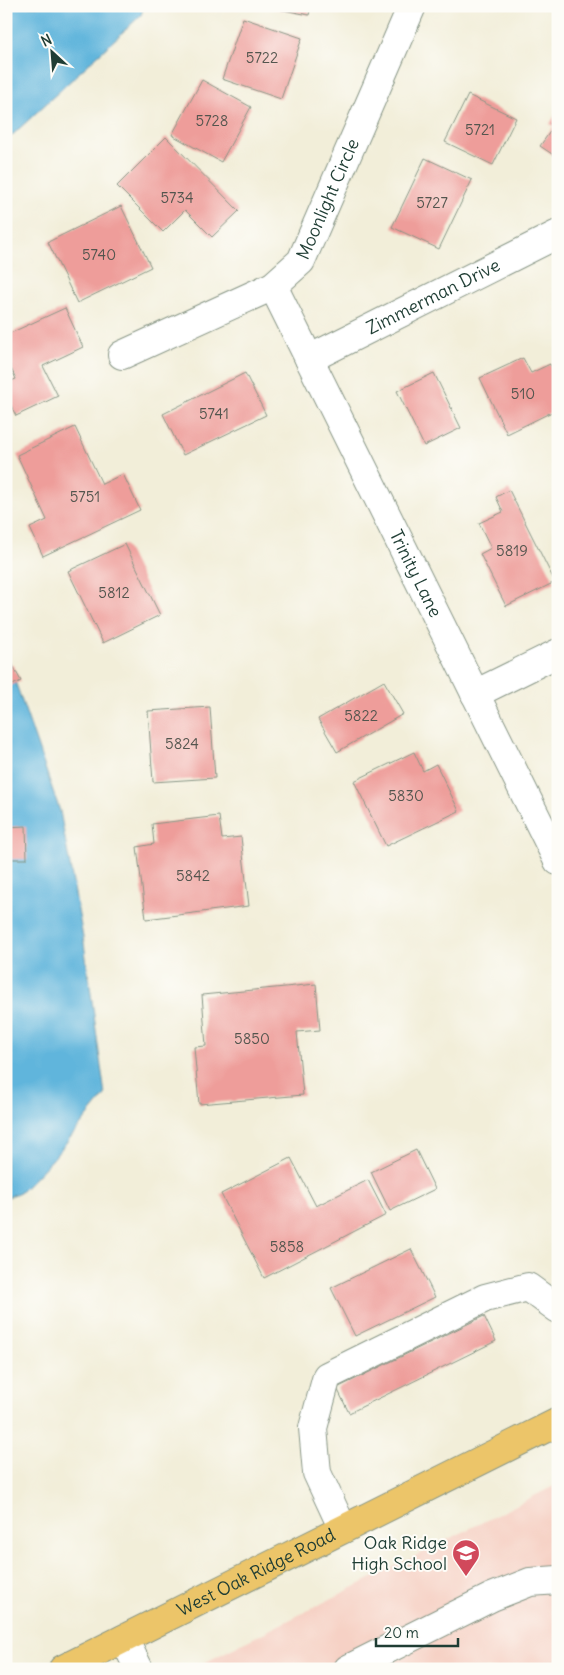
<svg xmlns="http://www.w3.org/2000/svg" width="564" height="1675" viewBox="0 0 564 1675" font-family="Delius,sans-serif">
<style>
.built{fill:#f6d1c5}
.water{fill:#60b5dc;stroke:#407988}
.building{fill:#ee9d9a}
.lines{fill:none;stroke-linecap:round;stroke-linejoin:round}
.minor-casing{stroke:#889686;stroke-width:30}
.major-casing{stroke:#889686;stroke-width:30}
.minor{stroke:#fff;stroke-width:28}
.major{stroke:#ecc569;stroke-width:28}
.labels{text-anchor:middle;stroke-width:4;stroke-linejoin:round;paint-order:stroke}
.number-label{font-size:15px;fill:#53554e}
.street-label{font-size:18px;fill:#1f3d34;stroke:#fdfcf7}
.poi-label{font-size:18px;fill:#1f3d34;stroke:#fdfcf7;text-anchor:end}
</style>
<rect width="100%" height="100%" fill="#fdfcf7"/>
<filter id="ink" filterUnits="userSpaceOnUse"><feTurbulence type="fractalNoise" baseFrequency=".02" numOctaves="2"/><feDisplacementMap in="SourceGraphic" scale="10" xChannelSelector="R" yChannelSelector="G"/><feConvolveMatrix kernelMatrix="1 2 1 2 8 2 1 2 1" color-interpolation-filters="sRGB"/></filter>
<filter id="wash" filterUnits="userSpaceOnUse"><feTurbulence type="fractalNoise" baseFrequency=".0096" numOctaves="4" result="noise"/><feDisplacementMap in="SourceGraphic" scale="20" xChannelSelector="R" yChannelSelector="G"/><feGaussianBlur stdDeviation="1.12" result="paint"/><feColorMatrix in="noise" values="0 0 0 0 0 0 0 0 0 0 0 0 0 0 0 0 0 1.4 0 .05"/><feComposite in="paint" operator="in"/></filter>
<g filter="url(#wash)">
<rect width="100%" height="100%" fill="#f2eed9"/>
<path class="built" d="M558,1484v185h-366z"/>
<g class="water">
<path d="M6,6h138l-3,9 -135,126z"/>
<path d="M6,655l54,156 24,132 21,152 -53,65 -30,31 -16,7z"/>
</g>
<g id="blocks">
<g class="building">
<path d="M263,6h48l-2,9z"/>
<path d="M243,18l59,20 -21,61 -59,-20z"/>
<path d="M202,80l49,27 -30,55 -49,-27z"/>
<path d="M468,95l48,23 -23,47 -48,-23z"/>
<path d="M558,111v47l-18,-12 14,-20 -4,-2z"/>
<path d="M166,137l73,74 -27,26 -27,-27 -22,22 -46,-46z"/>
<path d="M425,158l47,22 -33,69 -47,-22z"/>
<path d="M121,206l30,61 -74,36 -29,-61z"/>
<path d="M65,308l18,39 -40,19 15,30 -42,20 -10,-21v-12l10,-4 -10,-21v-23z"/>
<path d="M523,358l8,15 19,-9 8,16v29l-51,25 -27,-56z"/>
<path d="M245,373l21,42 -83,40 -20,-41z"/>
<path d="M434,373l27,55 -37,18 -27,-55z"/>
<path d="M75,427l27,57 21,-10 17,36 -97,46 -13,-28 17,-8 -30,-65z"/>
<path d="M509,490l46,92 -49,24 -26,-52 11,-6 -12,-25 24,-11 -7,-15z"/>
<path d="M125,544l35,71 -57,28 -35,-72z"/>
<path d="M12,664l9,17 -15,7v-21z"/>
<path d="M384,681l19,33 -66,38 -19,-33z"/>
<path d="M210,707l5,71 -62,4 -5,-71z"/>
<path d="M414,752l9,19 13,-7 23,47 -73,35 -32,-65z"/>
<path d="M219,816l3,23 19,-2 8,69 -103,13 -9,-72 17,-3 -2,-20z"/>
<path d="M26,826l1,33h-21v-32z"/>
<path d="M316,984l4,46 -23,2 6,63 -104,9 -5,-57 12,-1 -4,-51z"/>
<path d="M416,1150l19,39 -45,22 -19,-39z"/>
<path d="M291,1158l25,48 52,-26 18,35 -122,63 -43,-84z"/>
<path d="M411,1249l24,48 -80,39 -24,-48z"/>
<path d="M484,1316l12,25 -147,72 -12,-25z"/>
</g>
</g>
</g>
<g filter="url(#ink)">
<use href="#blocks" fill-opacity="0" stroke="#889686" stroke-width="1"/>
<g class="lines">
<g class="minor-casing">
<g id="minor">
<path id="s1" d="M273,286l285,575"/>
<path id="s2" d="M122,355l151,-69 28,-25 111,-255"/>
<path id="s3" d="M309,359l249,-125"/>
<path d="M475,694l83,-41"/>
<path d="M343,1529l-26,-56 -4,-45 14,-52 158,-78 43,-11 30,22"/>
<path d="M124,1639l15,30"/>
<path d="M348,1669l144,-72 38,-15 28,-2"/>
</g>
</g>
<g class="major-casing">
<g id="major">
<path id="s4" d="M63,1669l495,-247"/>
</g>
</g>
<use href="#minor" class="minor"/>
<use href="#major" class="major"/>
</g>
</g>
<defs>
<g id="school-pin" transform="scale(1.4375)"><path d="M0 17L-7.5 6A9.5 9.5 0 1 1 7.5 6Z" fill="#d1495b" stroke="#fdfcf7"/><path d="M0-5L7-2L0 1L-7-2ZM-4 1L0 2.5L4 1V4Q0 6-4 4Z" fill="#fff"/></g>
</defs>
<g fill-rule="evenodd">
<use href="#school-pin" x="466" y="1553"/>
</g>
<g class="labels">
<g class="number-label">
<text x="262" y="63">5722</text>
<text x="212" y="126">5728</text>
<text x="480" y="135">5721</text>
<text x="177" y="203">5734</text>
<text x="432" y="208">5727</text>
<text x="99" y="260">5740</text>
<text x="523" y="399">510</text>
<text x="214" y="419">5741</text>
<text x="85" y="502">5751</text>
<text x="512" y="556">5819</text>
<text x="114" y="598">5812</text>
<text x="361" y="721">5822</text>
<text x="182" y="749">5824</text>
<text x="406" y="801">5830</text>
<text x="193" y="881">5842</text>
<text x="252" y="1044">5850</text>
<text x="287" y="1252">5858</text>
</g>
<g class="street-label">
<text dy="6" stroke="none"><textPath href="#s2" startOffset="271">Moonlight Circle</textPath></text>
<text dy="6" stroke="none"><textPath href="#s3" startOffset="139">Zimmerman Drive</textPath></text>
<text dy="6" stroke="none"><textPath href="#s1" startOffset="321">Trinity Lane</textPath></text>
<text dy="6" stroke="none"><textPath href="#s4" startOffset="216">West Oak Ridge Road</textPath></text>
</g>
<g class="poi-label">
<text x="447" y="1549">Oak Ridge<tspan x="447" dy="21">High School</tspan></text>
</g>
</g>
<rect width="564" height="1675" fill="none" stroke="#fdfcf7" stroke-width="25"/>
<g transform="translate(52 52) rotate(334)" stroke="#fdfcf7" stroke-width="4" paint-order="stroke">
<path d="M0-4L9 19L0 12L-9 19Z" fill="#1f3d34"/>
<text y="-8" font-size="14" font-weight="bold" text-anchor="middle" fill="#1f3d34">N</text>
</g>
<path d="M376 1638v8h82v-8" fill="none" stroke="#1f3d34" stroke-width="2.5"/>
<text x="384" y="1638" font-size="15" fill="#1f3d34" stroke="#fdfcf7" stroke-width="4" paint-order="stroke">20 m</text>
</svg>
